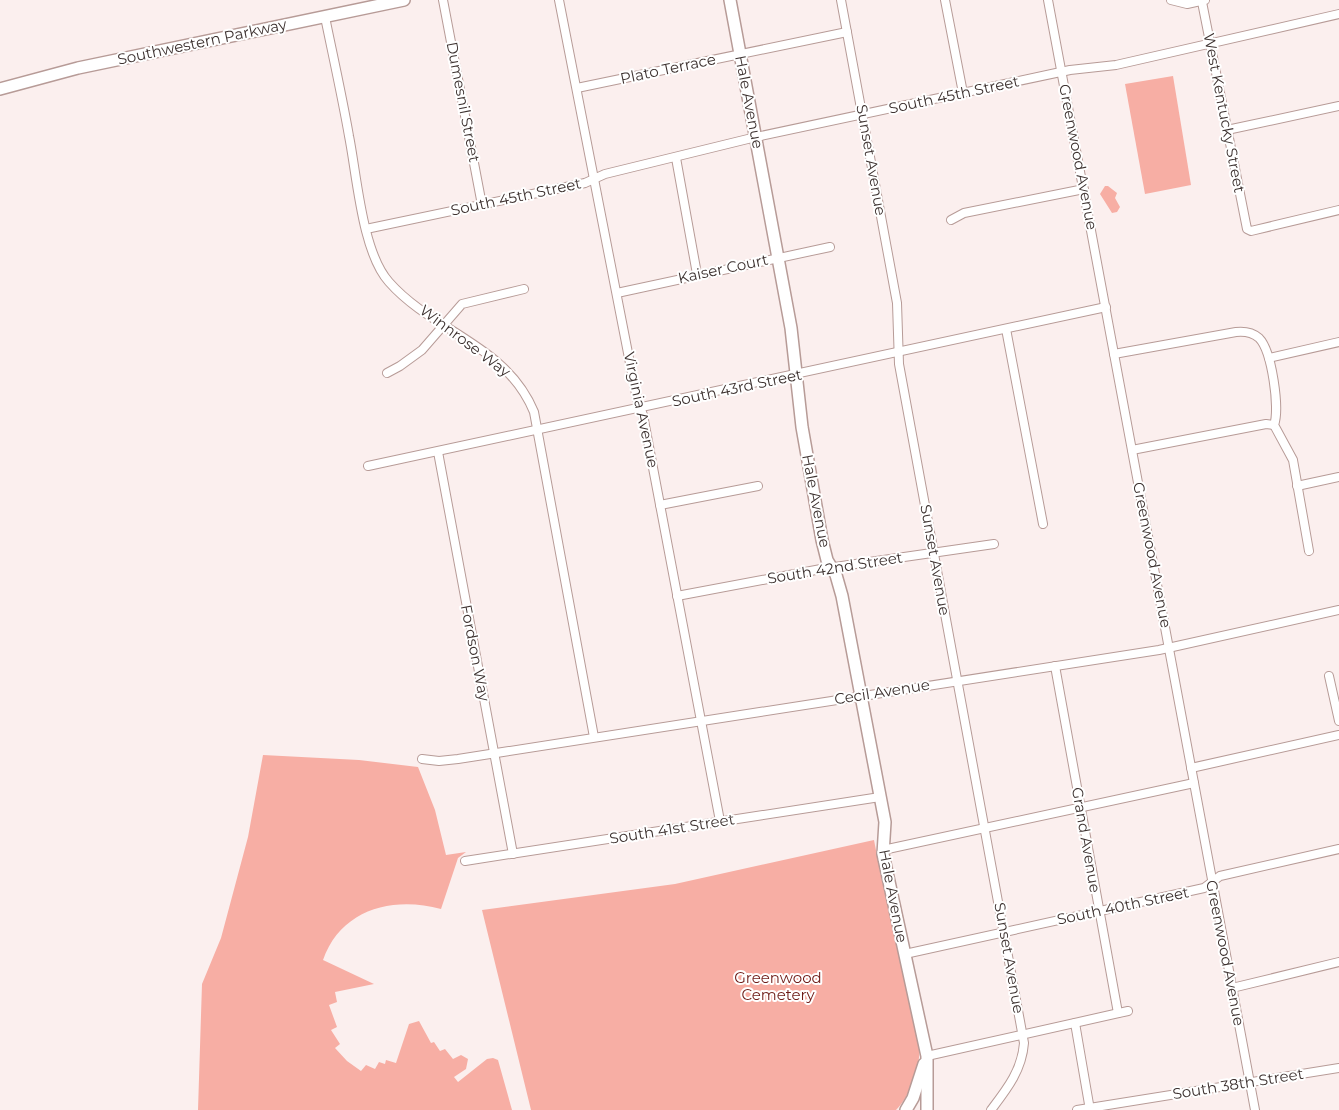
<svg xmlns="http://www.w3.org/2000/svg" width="1339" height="1110" viewBox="0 0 1339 1110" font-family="Montserrat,sans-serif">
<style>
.green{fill:#f7aea4}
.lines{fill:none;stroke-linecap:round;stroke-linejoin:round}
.street-casing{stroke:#b79b97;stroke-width:10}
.secondary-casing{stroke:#b79b97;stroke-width:14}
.street{stroke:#fff;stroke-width:8}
.secondary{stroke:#fff;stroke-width:11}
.labels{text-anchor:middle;stroke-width:4;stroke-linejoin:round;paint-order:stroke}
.street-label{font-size:15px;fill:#3d3230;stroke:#fff}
.park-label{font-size:15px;fill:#6e1a16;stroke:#fff}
</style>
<rect width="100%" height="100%" fill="#fbefee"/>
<g class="green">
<path d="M1173,76l18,109 -46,9 -20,-110z"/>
<path d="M1105,186h3l9,7 -2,5 5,9 -3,5 -5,1 -12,-19z"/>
<path d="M263,755l96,5 59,7 17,43 11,45 20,-3 -8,6 -17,51c-48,-13 -100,0 -118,51l51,24 -39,8 2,10 -8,3 8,22 -6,3 9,14 -5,4 12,13 14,10 5,-6 9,4 4,-7 6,2 1,-4 10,3 13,-39 10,-3 12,22 3,-1 6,9 5,-2 8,10 8,-4 7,4 -2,10 -12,8 4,5 29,-23 6,-1 5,2 14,50h-314l4,-126 19,-46 27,-101z"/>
<path d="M874,840l7,36 39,171c-1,21 -8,47 -24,63h-365l-49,-200 193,-26z"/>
</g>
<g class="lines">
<g class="street-casing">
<g id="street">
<path d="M443,0l39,205"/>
<path d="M559,0l78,399 6,16 77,406"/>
<path d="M841,0l56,303 2,61 125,679c-2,27 -17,46 -33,67"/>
<path d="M945,0l18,93"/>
<path d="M1048,0l207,1110"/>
<path d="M1171,0l16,4 18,-4"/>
<path d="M1202,2l45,227 4,2 88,-21"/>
<path d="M325,17c8,39 17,79 24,119 8,40 13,116 40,146 44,50 117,62 145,130l60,325"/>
<path d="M577,88l270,-56"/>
<path d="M1227,130l112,-24"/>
<path d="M676,158l21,116"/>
<path d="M951,220l13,-7 120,-24"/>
<path d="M366,229l219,-46 20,-9 151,-37 314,-67 46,-5 223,-51"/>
<path d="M617,293l213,-46"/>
<path d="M1006,329l37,195"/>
<path d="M1114,354l122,-22c9,-1 16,0 23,6 13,13 21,71 15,87l19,35 16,91"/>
<path d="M1269,358l70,-16"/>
<path d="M387,373l13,-7 22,-16 40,-46 62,-15"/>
<path d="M1132,450l134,-26 8,1"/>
<path d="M438,452l75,402"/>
<path d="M368,466l738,-159"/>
<path d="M1297,486l42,-9"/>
<path d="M660,505l98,-19"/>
<path d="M677,596l144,-27 173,-25"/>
<path d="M1055,666l63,347"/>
<path d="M1329,676l10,45"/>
<path d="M422,759l17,2 19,-2 701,-109 180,-40"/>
<path d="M1191,768l148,-33"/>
<path d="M883,850l311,-67"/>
<path d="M465,861l415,-64"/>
<path d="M905,954l299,-66 16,-12 119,-27"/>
<path d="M1232,988l107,-26"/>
<path d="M1075,1023l15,87"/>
<path d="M927,1056l201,-45"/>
<path d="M1077,1110l262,-42"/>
</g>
</g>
<g class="secondary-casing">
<g id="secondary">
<path d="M730,0l61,328 11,99 20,113 5,20 9,15 6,21 43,226 -2,32 44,202v54"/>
<path d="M0,89l78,-21 326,-68"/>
<path d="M906,1110l7,-12 11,-34"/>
</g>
</g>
<use href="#street" class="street"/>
<use href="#secondary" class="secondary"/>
</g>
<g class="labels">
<g class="street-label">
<text transform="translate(202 42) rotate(-12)" y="5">Southwestern Parkway</text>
<text transform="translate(668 69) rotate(-12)" y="5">Plato Terrace</text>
<text transform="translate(954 95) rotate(-12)" y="5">South 45th Street</text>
<text transform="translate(463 102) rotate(79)" y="5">Dumesnil Street</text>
<text transform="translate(749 102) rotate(79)" y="5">Hale Avenue</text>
<text transform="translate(1224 113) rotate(79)" y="5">West Kentucky Street</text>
<text transform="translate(1078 157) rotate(79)" y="5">Greenwood Avenue</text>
<text transform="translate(871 160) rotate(80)" y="5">Sunset Avenue</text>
<text transform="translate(516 197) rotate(-12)" y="5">South 45th Street</text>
<text transform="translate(723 269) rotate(-12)" y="5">Kaiser Court</text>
<text transform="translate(465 341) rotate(37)" y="5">Winnrose Way</text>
<text transform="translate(737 388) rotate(-12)" y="5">South 43rd Street</text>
<text transform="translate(641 410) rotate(78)" y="5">Virginia Avenue</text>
<text transform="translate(816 501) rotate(79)" y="5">Hale Avenue</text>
<text transform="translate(1152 555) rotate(79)" y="5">Greenwood Avenue</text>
<text transform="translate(935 560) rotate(80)" y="5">Sunset Avenue</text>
<text transform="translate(835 568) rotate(-9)" y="5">South 42nd Street</text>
<text transform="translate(475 653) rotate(79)" y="5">Fordson Way</text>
<text transform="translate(882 692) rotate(-9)" y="5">Cecil Avenue</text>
<text transform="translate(672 829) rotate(-9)" y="5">South 41st Street</text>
<text transform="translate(1086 840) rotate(80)" y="5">Grand Avenue</text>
<text transform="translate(893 896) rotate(79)" y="5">Hale Avenue</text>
<text transform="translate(1123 906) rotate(-12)" y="5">South 40th Street</text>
<text transform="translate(1225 953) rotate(79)" y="5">Greenwood Avenue</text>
<text transform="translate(1009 958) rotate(80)" y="5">Sunset Avenue</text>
<text transform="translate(1238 1084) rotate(-9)" y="5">South 38th Street</text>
</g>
<g class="park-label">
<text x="778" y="983">Greenwood<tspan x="778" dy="17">Cemetery</tspan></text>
</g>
</g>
</svg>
